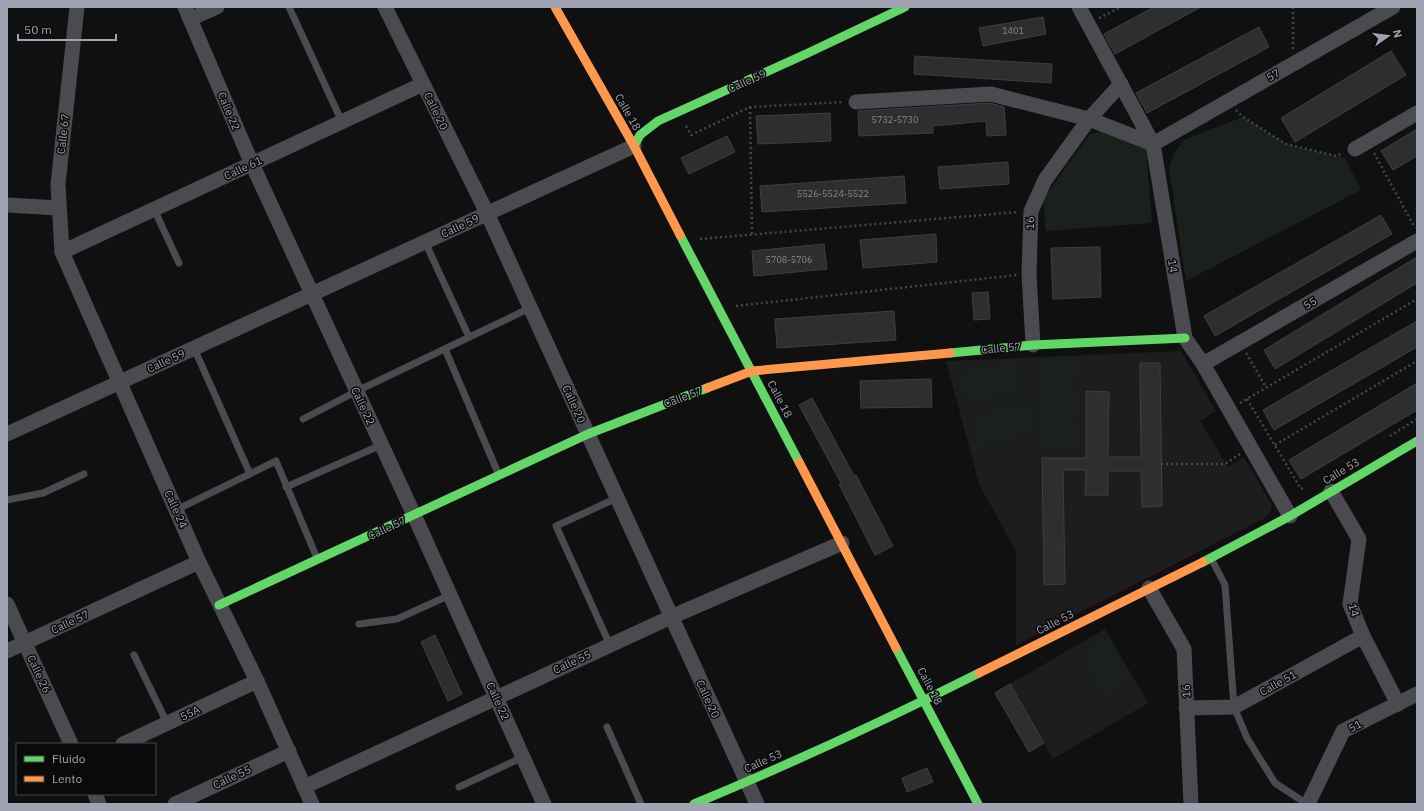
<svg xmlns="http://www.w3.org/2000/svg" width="1424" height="811" viewBox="0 0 1424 811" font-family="'IBM Plex Sans',sans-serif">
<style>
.built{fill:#1d1d1e}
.green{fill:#1a201b}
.building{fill:#2e2e2f;stroke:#3e3f44}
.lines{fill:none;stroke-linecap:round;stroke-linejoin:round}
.path{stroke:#46464b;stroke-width:2.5;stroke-dasharray:2 3;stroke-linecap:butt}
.lane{stroke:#4a4a50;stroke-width:7}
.street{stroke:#4a4a50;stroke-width:15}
.fast{stroke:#63d668;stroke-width:9}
.slow{stroke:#ff974d;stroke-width:9}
.labels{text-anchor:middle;stroke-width:3;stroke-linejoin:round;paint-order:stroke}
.number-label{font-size:9px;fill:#848691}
.street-label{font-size:11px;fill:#a0a3b2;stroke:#0a0a0b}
</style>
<rect width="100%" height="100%" fill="#101010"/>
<g class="built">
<path d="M1181,351l35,60 -16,10 28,46 16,-10 28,48 -2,7 -7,7 -247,126v-94l-37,-67 -33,-123z"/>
<path d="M1105,629l43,74 -95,56 -43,-75z"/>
</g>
<g class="green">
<path d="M1243,117l43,27 59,14 16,32 -175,91 -17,-113 5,-15 10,-13z"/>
<path d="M1106,130l40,19 6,74 -106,8 -3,-32 47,-65z"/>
<path d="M1015,358l9,31 -58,16 -8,-31z"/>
<path d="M1036,360h41l1,92h-40z"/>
<path d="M1027,401l9,31 -58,16 -8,-31z"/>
<path d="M1107,638l23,44 -25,14 -24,-44z"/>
</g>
<g class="building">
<path d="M1154,7h47l-86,47 -11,-20z"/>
<path d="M1043,17l3,17 -63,12 -4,-18z"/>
<path d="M1259,27l10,20 -122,66 -11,-20z"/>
<path d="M1391,51l15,24 -111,67 -14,-24z"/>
<path d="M915,56l137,8 -1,19 -137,-9z"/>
<path d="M990,103l14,4 2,28 -19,1 -1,-15 -53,5v7l-74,3 -1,-25z"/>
<path d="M830,113l1,28 -73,3 -2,-28z"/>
<path d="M1417,129v27l-24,14 -12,-19z"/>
<path d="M727,136l8,16 -46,22 -8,-16z"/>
<path d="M1008,162l1,22 -69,5 -2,-22z"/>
<path d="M904,176l2,27 -144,9 -2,-26z"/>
<path d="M1381,215l11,19 -177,102 -11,-20z"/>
<path d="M936,234l1,28 -74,6 -3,-28z"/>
<path d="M824,244l3,25 -73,7 -2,-25z"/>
<path d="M1100,247l1,50 -48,2 -2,-51z"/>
<path d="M1417,257v26l-142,86 -11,-19z"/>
<path d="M988,292l2,27 -16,1 -2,-27z"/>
<path d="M894,311l2,29 -119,8 -2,-29z"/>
<path d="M1417,321v26l-143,83 -11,-20z"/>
<path d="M1140,363h20l2,143 -20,1 -1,-36h-33v24h-23l1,-25h-23l2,114 -21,1 -2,-127h44v-67l23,1 -1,65h33z"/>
<path d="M931,379l1,28 -71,1 -1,-27z"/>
<path d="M1417,383v27l-116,69 -12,-19z"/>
<path d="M812,398l42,78 2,-1 37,71 -18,9 -36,-71 2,-1 -42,-78z"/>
<path d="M435,635l27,59 -14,7 -27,-59z"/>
<path d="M1010,684l34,59 -15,9 -34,-59z"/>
<path d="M927,768l6,14 -26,10 -5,-14z"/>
</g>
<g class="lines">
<g class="path">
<path d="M1293,7v42"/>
<path d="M1099,18l22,-11"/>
<path d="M750,107l2,128"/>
<path d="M1236,110l7,7 43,27 50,12 7,-3"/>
<path d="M686,126l5,9 59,-28 94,-5"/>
<path d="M1374,153l41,75"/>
<path d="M700,239l318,-27"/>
<path d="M736,306l281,-31"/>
<path d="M1246,353l20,34"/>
<path d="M1247,399l54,90 2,-1"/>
<path d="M1240,403l177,-104"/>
<path d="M1390,436l27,-17"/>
<path d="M1275,445l142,-84"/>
<path d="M1161,464h64l15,-10"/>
</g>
<g class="lane">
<path d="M289,7l53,115"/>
<path d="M154,209l25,54"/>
<path d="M425,242l44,95"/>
<path d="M194,348l56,126"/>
<path d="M445,349l53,124"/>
<path d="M303,419l54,-28 173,-83"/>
<path d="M286,487l95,-42"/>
<path d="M7,500l36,-7 41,-19"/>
<path d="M176,510l100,-49 41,97"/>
<path d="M1212,560l13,25 9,122 13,31 28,45 32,21"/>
<path d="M359,624l38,-5 53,-24"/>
<path d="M610,645l-54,-119 61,-28"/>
<path d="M134,655l33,68"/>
<path d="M607,727l34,77"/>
<path d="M459,787l64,-30"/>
</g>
<g class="street">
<path d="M77,7l-19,177 4,68 137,310 58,119 55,123"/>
<path d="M185,7l67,157 162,351 130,289"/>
<path d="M385,7l102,206 270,591"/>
<path d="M1079,7l74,137 32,194 18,26 87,152"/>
<path d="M190,19l27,-12"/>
<path d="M856,102l135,-8 98,25 64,25"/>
<path d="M1153,144l240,-137"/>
<path d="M1355,149l62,-36"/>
<path d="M7,205l52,3"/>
<path d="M62,252l361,-168"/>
<path d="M1033,345l-4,-71 2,-63 14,-31 44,-61 32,-35"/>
<path d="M1203,364l214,-123"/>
<path d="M7,434l627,-288"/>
<path d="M1331,491l28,48 -9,65 13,32 35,68"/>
<path d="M1149,588l35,61 7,155"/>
<path d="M7,604l64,140"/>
<path d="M7,651l192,-89"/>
<path d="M1186,708l48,-1 129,-71"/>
<path d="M123,744l134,-63"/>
<path d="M304,787l367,-170 171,-74"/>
<path d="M95,794l4,10"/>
<path d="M175,804l114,-53"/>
<path d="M1308,804l35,-73 74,-37"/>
</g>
<g class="fast">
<path d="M634,146l6,-11 18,-14 150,-68 97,-46"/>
<path d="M680,235l119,227"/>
<path d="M950,353l83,-8 152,-7"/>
<path d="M1203,562l87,-46 127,-75"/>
<path d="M219,605l369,-171 119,-46"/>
<path d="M896,648l82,156"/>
<path d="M694,804c96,-40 192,-84 285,-131"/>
</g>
<g class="slow">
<path d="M555,7l79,139 46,89"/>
<path d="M707,388l45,-17 198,-18"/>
<path d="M799,462l97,186"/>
<path d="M979,673l224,-111"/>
</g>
</g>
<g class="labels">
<g class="number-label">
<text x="1013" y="34">1401</text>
<text x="895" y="123">5732-5730</text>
<text x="833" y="197">5526-5524-5522</text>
<text x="789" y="263">5708-5706</text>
</g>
<g class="street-label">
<text transform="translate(1273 75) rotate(-30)" y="4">57</text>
<text transform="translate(747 81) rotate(-24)" y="4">Calle 59</text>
<text transform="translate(229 111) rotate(67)" y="4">Calle 22</text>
<text transform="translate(436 111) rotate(64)" y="4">Calle 20</text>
<text transform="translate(628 112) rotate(60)" y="4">Calle 18</text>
<text transform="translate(63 134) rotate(-84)" y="4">Calle 67</text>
<text transform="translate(243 168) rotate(-25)" y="4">Calle 61</text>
<text transform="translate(1030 223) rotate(-89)" y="4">16</text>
<text transform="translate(460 226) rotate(-25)" y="4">Calle 59</text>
<text transform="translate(1173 266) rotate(81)" y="4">14</text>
<text transform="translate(1310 303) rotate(-30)" y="4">55</text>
<text transform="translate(1001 348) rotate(-5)" y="4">Calle 57</text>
<text transform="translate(166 361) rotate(-25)" y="4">Calle 59</text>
<text transform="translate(683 397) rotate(-21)" y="4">Calle 57</text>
<text transform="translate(780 399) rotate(62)" y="4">Calle 18</text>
<text transform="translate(574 404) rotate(66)" y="4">Calle 20</text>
<text transform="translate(363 406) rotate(65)" y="4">Calle 22</text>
<text transform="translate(1341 471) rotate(-31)" y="4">Calle 53</text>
<text transform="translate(176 509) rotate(66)" y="4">Calle 24</text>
<text transform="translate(387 528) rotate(-25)" y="4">Calle 57</text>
<text transform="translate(1354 610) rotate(74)" y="4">14</text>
<text transform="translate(70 622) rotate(-25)" y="4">Calle 57</text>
<text transform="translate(1055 622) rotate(-27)" y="4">Calle 53</text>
<text transform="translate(572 662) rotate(-25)" y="4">Calle 55</text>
<text transform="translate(39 674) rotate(65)" y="4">Calle 26</text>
<text transform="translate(1278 683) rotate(-29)" y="4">Calle 51</text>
<text transform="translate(930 686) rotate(62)" y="4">Calle 18</text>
<text transform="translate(1186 691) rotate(-92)" y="4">16</text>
<text transform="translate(708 699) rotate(65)" y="4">Calle 20</text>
<text transform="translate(498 701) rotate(66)" y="4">Calle 22</text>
<text transform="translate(190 713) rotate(-25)" y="4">55A</text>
<text transform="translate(1355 726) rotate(-27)" y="4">51</text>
<text transform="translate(763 761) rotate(-24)" y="4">Calle 53</text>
<text transform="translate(232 777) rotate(-25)" y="4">Calle 55</text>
</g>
</g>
<rect width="1424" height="811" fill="none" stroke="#a0a3b2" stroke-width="16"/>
<rect x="16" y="743" width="140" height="52" fill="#0a0a0b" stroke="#46474e"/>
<rect x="24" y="756" width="20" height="6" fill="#63d668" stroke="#46474e"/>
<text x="52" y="763" font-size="12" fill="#a0a3b2">Fluido</text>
<rect x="24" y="776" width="20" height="6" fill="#ff974d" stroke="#46474e"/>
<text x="52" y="783" font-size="12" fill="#a0a3b2">Lento</text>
<g transform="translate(1388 36) rotate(76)" stroke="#0a0a0b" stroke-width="3" paint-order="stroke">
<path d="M0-3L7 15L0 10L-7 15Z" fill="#a0a3b2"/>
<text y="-6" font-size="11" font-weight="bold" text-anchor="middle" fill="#a0a3b2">N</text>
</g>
<path d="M18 34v6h98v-6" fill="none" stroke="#a0a3b2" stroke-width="2"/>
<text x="24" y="34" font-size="12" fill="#a0a3b2" stroke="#0a0a0b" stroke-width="3" paint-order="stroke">50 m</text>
</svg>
